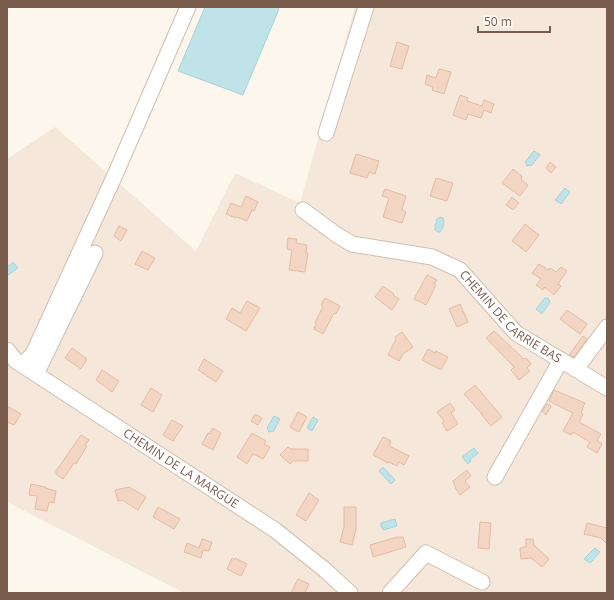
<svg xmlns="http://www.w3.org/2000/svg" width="614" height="600" viewBox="0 0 614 600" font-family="'Open Sans',sans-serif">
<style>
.residential{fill:#f5e8da}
.water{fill:#bfe3e8;stroke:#a5d3da}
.building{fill:#f3d5c3;stroke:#e6bba3}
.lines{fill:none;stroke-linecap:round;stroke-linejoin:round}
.minor-casing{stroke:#d1beb0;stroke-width:17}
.minor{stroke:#fff;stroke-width:15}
.labels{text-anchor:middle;stroke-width:3;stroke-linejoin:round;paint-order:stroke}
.street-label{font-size:12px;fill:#7a5c4d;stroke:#fffaf3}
</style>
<rect width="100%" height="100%" fill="#fdf6ec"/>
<path class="residential" d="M355,7h252v586h-423l-177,-91v-343l48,-32 141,124 39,-78 65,30z"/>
<g class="water">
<path d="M205,7h71l3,2 -36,86 -65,-24z"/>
<path d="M534,151l6,4 -9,11 -1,-1 -3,1 -1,-1 1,-2 -2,-1z"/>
<path d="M565,188l5,4 -9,12 -6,-4z"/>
<path d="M440,217l3,1c2,4 0,11 -3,14h-3l-2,-2v-3l2,-8z"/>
<path d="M13,262l5,6 -11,8v-9z"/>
<path d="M545,298h3l2,4 -8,12 -6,-5z"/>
<path d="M274,416l6,3 -7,13 -1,-1 -3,1 -1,-1v-2l-1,-1z"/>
<path d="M313,417l5,3 -6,11 -5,-3z"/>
<path d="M474,448l4,5 -8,7 1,1 -3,3 -6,-7z"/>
<path d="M383,467l12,13 -4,4 -12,-13z"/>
<path d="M395,519l2,7 -14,4v-2l-2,-1v-4z"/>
<path d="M595,548l5,4 -10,11 -6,-4z"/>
</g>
<g class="building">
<path d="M397,42l12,4 -7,23 -12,-3z"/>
<path d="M439,69l12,3 -7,22 -12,-4 1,-3 -8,-3 2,-9 9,3z"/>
<path d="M460,95l8,3 -1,3 15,5 2,-6 10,4 -3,9 -7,-3 -3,8 -13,-4 -2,6 -13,-5z"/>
<path d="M356,154l23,7 -4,13 -6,-2 -2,6 -17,-5z"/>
<path d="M550,162l6,5 -5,6 -5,-5z"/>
<path d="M513,169l9,7 -1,3 7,6 -8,11 -18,-13z"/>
<path d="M436,178l17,5 -6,18 -17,-5z"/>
<path d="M385,189l21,7 -4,14 4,2 -4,11 -19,-6 6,-19 -7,-2z"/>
<path d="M246,196l12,6 -4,9 -2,-1 -5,11 -10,-4 -1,1 -10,-4 5,-11 10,4z"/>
<path d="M512,197l7,6 -6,7 -7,-5z"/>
<path d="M525,224l14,11 -13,17 -14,-11z"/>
<path d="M119,226l8,4 -6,11 -7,-5z"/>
<path d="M288,238l9,1 -1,4 11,2 -1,8h2l-3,19 -16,-2 3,-20 -5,-1z"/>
<path d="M142,251l13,7 -7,12 -13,-6z"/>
<path d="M539,264l9,6 2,-2 6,4 5,-5 6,4 -9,13 3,2 -7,9 -9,-8 -2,3 -7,-5 5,-6 -9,-6z"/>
<path d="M427,275l10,5 -3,4 2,1 -10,20 -12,-6z"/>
<path d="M383,286l11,8 -1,1 6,4 -7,11 -17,-13z"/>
<path d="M325,298l15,8 -4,8 -2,-1 -11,21 -9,-5 2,-5 -1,-2 8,-15 -2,-2z"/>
<path d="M247,301l13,7 -14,23 -20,-12 6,-11 8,5z"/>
<path d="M460,304l8,18 -11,5 -8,-18z"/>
<path d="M567,310l20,14 -7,10 -20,-15z"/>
<path d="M494,331l30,28 2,-1 5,6 -4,4 3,3 -11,9 -8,-10 3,-3 -28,-29z"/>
<path d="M402,332l11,15 -10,7 -4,7 -11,-6 8,-16 -1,-2z"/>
<path d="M583,336l4,3 -13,18 -5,-2z"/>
<path d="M72,348l15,11 -6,10 -16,-11z"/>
<path d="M428,349l7,4 1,-2 12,6 -7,13 -19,-10z"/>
<path d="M204,359l19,12 -7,11 -18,-12z"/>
<path d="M102,370l17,11 -7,11 -16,-12z"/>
<path d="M475,385l27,32 -11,9 -10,-12h1l-18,-20z"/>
<path d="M151,388l11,7 -9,17 -12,-7z"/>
<path d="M554,390l31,13 -3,6h1l-2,3 2,2 -4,8 22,12 -4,6 5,4 -5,9 -10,-6 3,-5 -17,-10 -2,3 -8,-4 10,-18 -24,-12z"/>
<path d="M450,403l5,7 -4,3 7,11 -11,7 -5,-8 2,-2 -7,-9z"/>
<path d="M547,404l4,2 -5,9 -4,-4z"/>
<path d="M7,406l14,8 -7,11 -7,-3z"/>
<path d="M298,412l9,5 -8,15 -9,-5z"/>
<path d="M255,414l7,4 -4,7 -7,-4z"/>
<path d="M172,420l11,6 -10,15 -10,-6z"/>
<path d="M213,428l8,5 -8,17 -11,-6 6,-11 1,1z"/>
<path d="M252,433l14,8 -2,3 6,3 -7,12 -10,-5 -6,10 -10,-7z"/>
<path d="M81,435l8,5 -4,5 2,1 -11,18 -2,-1 -11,16 -7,-5v-3z"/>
<path d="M383,437l8,4 -2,5 20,10 -5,9 -5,-3 -2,4 -8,-4 -1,1 -15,-8z"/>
<path d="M288,447l3,2h17v12h-15l-3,3 -10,-9z"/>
<path d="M467,470l4,6 -6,5 5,6 -10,8 -4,-6 -3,-8z"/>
<path d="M31,484l15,3 -1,1 11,3 -2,12 -5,-1 -2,9 -12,-2 2,-13 -8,-1z"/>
<path d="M129,487l17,10 -8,13 -16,-10 -4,1 -3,-11z"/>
<path d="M309,493l10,7 -13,21 -10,-6z"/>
<path d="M158,507l22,12 -6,10 -21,-12z"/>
<path d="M344,507h12v22l-4,16 -12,-3 4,-15z"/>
<path d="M480,522l11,1 -2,26 -11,-1z"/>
<path d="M587,523l20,5v16l-6,-6 -17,-4z"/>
<path d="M397,537h6l3,10 -33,10 -3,-12z"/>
<path d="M202,539l10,3 -3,9 -6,-1 -2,8 -17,-6 3,-9 12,5z"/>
<path d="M526,539h7l1,6 15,14 -7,8 -11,-9 -10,1 -1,-11 6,-1z"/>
<path d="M232,558l3,2v-2l12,6 -6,12 -14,-7z"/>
<path d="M298,579l11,5 -4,9h-14z"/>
</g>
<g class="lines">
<g class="minor-casing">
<g id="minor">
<path d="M326,133l40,-126"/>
<path id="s1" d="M303,210l34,25 15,9 80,13 28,13 56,63 91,55"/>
<path id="s2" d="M7,350l9,11 259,169 50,40 25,23"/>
<path d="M22,365l11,-11 82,-179 73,-168"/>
<path d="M576,369l31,-42"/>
<path d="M36,374l59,-121"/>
<path d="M495,477l66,-117"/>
<path d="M390,593l36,-40 56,29"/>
</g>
</g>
<use href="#minor" class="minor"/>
</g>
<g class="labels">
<g class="street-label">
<text dy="4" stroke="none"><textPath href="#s1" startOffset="241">CHEMIN DE CARRIE BAS</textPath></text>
<text dy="4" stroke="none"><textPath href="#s2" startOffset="211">CHEMIN DE LA MARGUE</textPath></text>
</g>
</g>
<rect width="614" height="600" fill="none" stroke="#7a5c4d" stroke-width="16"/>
<path d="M478 26v6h72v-6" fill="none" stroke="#7a5c4d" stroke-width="2"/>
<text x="484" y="26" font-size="12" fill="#7a5c4d" stroke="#fffaf3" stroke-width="3" paint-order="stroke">50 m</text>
</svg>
